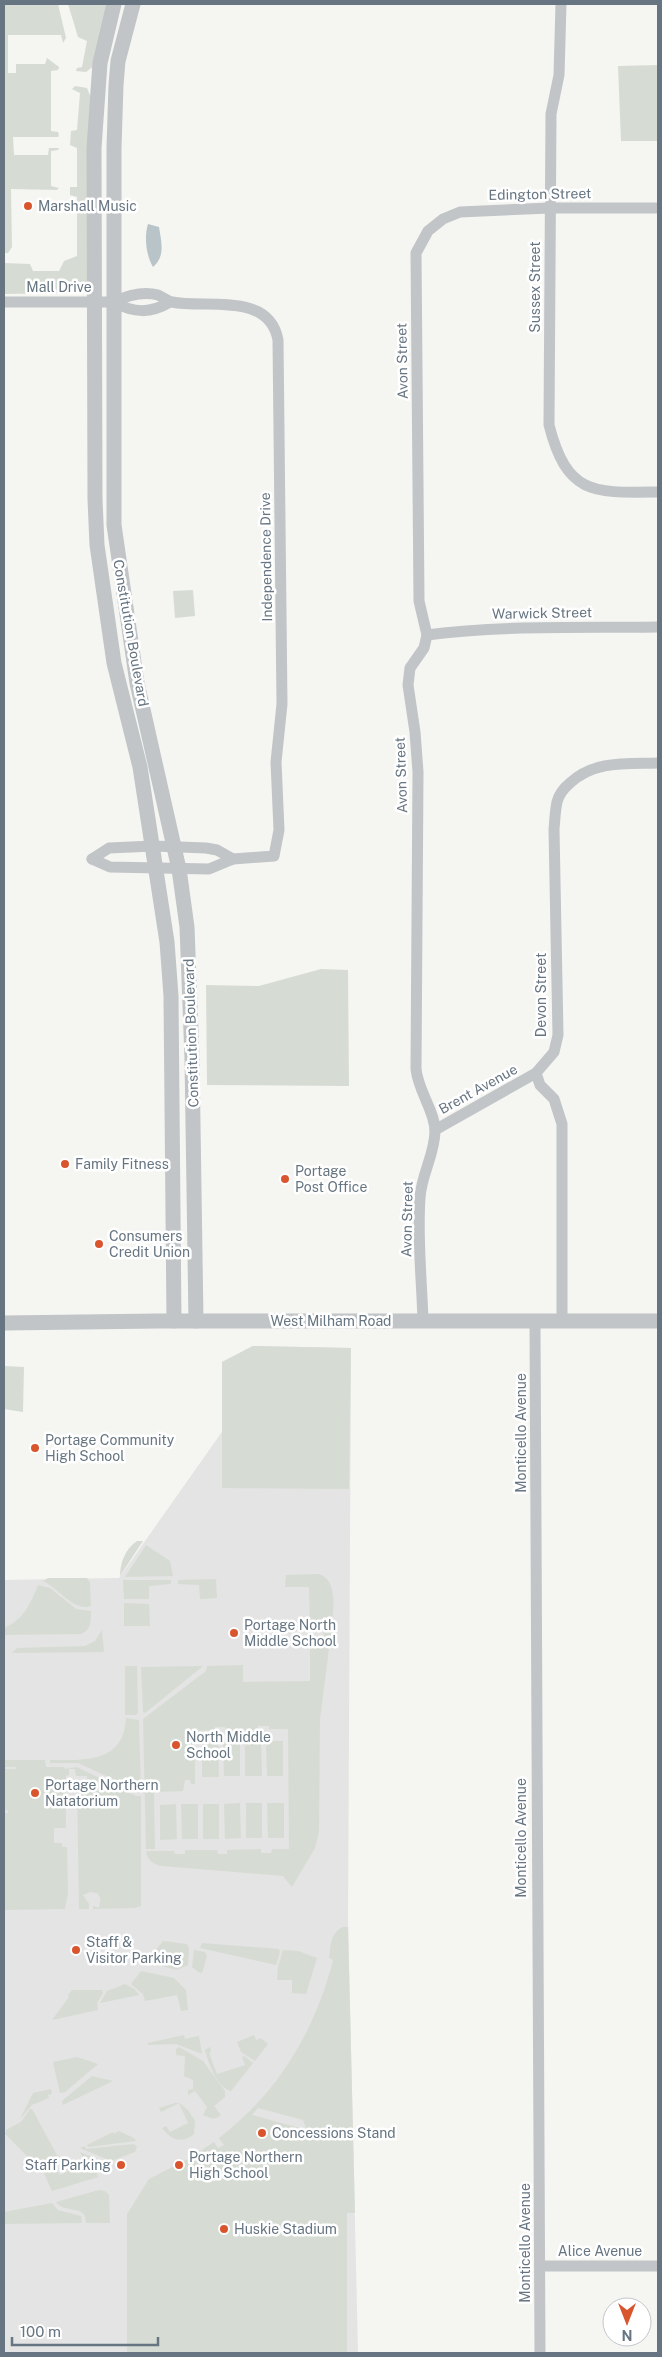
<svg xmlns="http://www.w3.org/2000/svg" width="662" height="2357" viewBox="0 0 662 2357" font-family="'Public Sans',sans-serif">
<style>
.built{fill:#e3e4e3}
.green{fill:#d6dcd3;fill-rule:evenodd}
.water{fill:#b8c4c8}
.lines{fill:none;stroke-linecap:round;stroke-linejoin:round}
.minor{stroke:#c1c5c8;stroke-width:11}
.tertiary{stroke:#c1c5c8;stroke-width:15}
.poi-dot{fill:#d9552e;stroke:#fff;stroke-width:2}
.labels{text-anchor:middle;stroke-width:5;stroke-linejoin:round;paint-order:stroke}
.street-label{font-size:14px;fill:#667581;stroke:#fff}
.poi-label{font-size:14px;fill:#667581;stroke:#fff;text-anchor:start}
</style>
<rect width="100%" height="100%" fill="#f5f5f2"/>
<path class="built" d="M253,1346l98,2 -3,571 10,434h-354v-773l115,-2 105,-149 -2,-67z"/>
<g class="green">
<path d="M4,4h54l8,34 -3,5 -2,-8h-53v38h8v-9h29l2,-6 12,9 -1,3 -7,1v60l7,1 1,3 -1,2h-45l1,18h34l1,-7h10l-1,2 -7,1v35l8,2 -2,2 -46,-1 1,58 -4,6h-4z"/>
<path d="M68,4h40l-13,61 -9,7 -10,-1 1,-3 5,-1 5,-26 -9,-4z"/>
<path d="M658,65v76h-37l-3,-75z"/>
<path d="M75,86l12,2 4,10 -3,188 -4,4 -9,3 -71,1v-31l26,1 3,7h26l5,-10 13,-5v-59l-7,-2v-8h7v-39l-7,-3 1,-14 6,-1 3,-37 -8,-4z"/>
<path d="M193,590l2,26 -20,2 -2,-27z"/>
<path d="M321,969l27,1 1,116 -142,-1 -1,-100 53,1z"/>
<path d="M253,1346l98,2 -2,141 -127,-1v-126z"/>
<path d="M4,1366l20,1 -1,45 -19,-3z"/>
<path d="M137,1541h6l-23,35c0,-13 5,-27 17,-35z"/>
<path d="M146,1545l24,16 3,15 -48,1z"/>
<path d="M318,1574c19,4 16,34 14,49h-13v4h-9l-1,-40h-24l1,-12z"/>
<path d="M48,1578h39l3,5 1,23c-18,6 -33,-19 -48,-25z"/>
<path d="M216,1579l1,19 -17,1 -1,-14 -21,-1v-4z"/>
<path d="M123,1580h48v4l-22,2v13h-25z"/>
<path d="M38,1585l12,3 26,21 15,2c0,11 0,19 -10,23l-77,1v-7c20,-9 26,-23 34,-43z"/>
<path d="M124,1603l25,1 1,22h-26z"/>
<path d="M323,1625h9l-12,94 -1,113 -4,16 -23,39 -9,-11 -121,-10c-8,-1 -15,-6 -16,-15h28l1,3h10v-4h32l1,4h9v-4l34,-1v4h10l1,-4h17l-1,-120h-19v-3h-11v4h-32l-1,-3h-10v3l-20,1v53h-4l-1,-4h-5l-2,11 -29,1 1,57h-9l-3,-130 63,-48 1,-5 36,-1v17l67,-1v-45h14z"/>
<path d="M102,1630l2,22 -92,1 5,-5 68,-2 10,-5z"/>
<path d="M125,1666h12l1,47 -2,2h-11z"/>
<path d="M203,1666l-58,47 -2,-1 -2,-45z"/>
<path d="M126,1718l13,2 2,72 -63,-29h-28v-3c33,0 74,4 76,-42z"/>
<path d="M218,1741l1,36h-17v-35z"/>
<path d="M223,1741h17v35h-16z"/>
<path d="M245,1741h16l1,35h-17z"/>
<path d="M266,1741h17v35h-16z"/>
<path d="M4,1760h41l1,7h18l1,2 12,-2 59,29h5v110l-6,2 -42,1v-3l6,2c0,-5 4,-9 -2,-15l-7,-1 -7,3 6,9v5h-10l-2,-121h10v-12h-11l-1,-7h-6v6l-3,1v52h-12v15h8v4h5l1,46 -3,16 -61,1v-97h4v-2l-4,-2v-40h12v-2h-12z"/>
<path d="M240,1803l1,35 -16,1 -1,-35z"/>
<rect x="246" y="1803" width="16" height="35"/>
<path d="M267,1803h17v35h-16z"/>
<path d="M176,1804l1,35 -17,1v-35z"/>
<path d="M181,1804h17v35h-16z"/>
<rect x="203" y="1804" width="16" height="35"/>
<path d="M343,1927h5l7,286h-8v140h-220v-139l22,-35 39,-20 26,-17 4,6 6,-3 -5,-7c59,-45 96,-107 114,-178l-4,-2c2,-13 1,-25 14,-31zM258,2108l45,12 4,10 -55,-15z"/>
<path d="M163,1941l24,3 2,5 -1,16 -11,5 -26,-7 -1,-6z"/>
<path d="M202,1943l77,6 1,3 -4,13 -76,-17z"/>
<path d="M194,1950l11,2 2,4 -5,17 -4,-1 -6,-5z"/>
<path d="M283,1950l15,1 19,7 -11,36 -14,-1v-13h-15l1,-13z"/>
<path d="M141,1971l33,7 12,12 2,20 -7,1 -4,-16 -32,6 -2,-7 -12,-10z"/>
<path d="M125,1984l9,5 5,6 -39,8 7,-12z"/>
<path d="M72,1990h30l1,3 -6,10 1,7 -46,10 17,-23 -1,-2z"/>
<path d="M184,2035l1,4 14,-3 3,18 -26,-10 -28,1v-2z"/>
<path d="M254,2035l2,5 5,-2 7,6 -13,17 -14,-9 -4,-10z"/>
<path d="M179,2047l24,14 22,30v6l-11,9 7,9c-6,6 -11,3 -18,0l4,-8 -12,-16 -7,4v-5l5,-1v-9l-9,-4 1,-20 -9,-1v-6z"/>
<path d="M210,2047l1,5 -2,1 8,21 28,-9 -3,-8 2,-1 9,7 -22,28c-14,-3 -23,-29 -26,-41z"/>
<path d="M77,2057l21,7 -33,28 -5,1 -7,-31z"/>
<path d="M92,2076l21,5 -50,24 -1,-4z"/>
<path d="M51,2089l1,5 -4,1 1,3 -17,7 -12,14 13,-26z"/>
<path d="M175,2103h4l9,7 7,11 -1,13c-13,11 -23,5 -32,-6l4,-2 4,6 18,-9 -9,-20 -18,9 -2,-4z"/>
<path d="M30,2109h2l26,48 -17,13 -36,-36 1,-4 15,-8z"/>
<path d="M119,2131l15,7 2,3 -48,6 -1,-2 26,-13 1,2z"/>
<path d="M133,2144l4,2 -2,6 -24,9 -31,-13 5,-2 1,3z"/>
<path d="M80,2152l24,10 -9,4 3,11 -46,14 -9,-20 11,-6 6,10 25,-13z"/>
<path d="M99,2190l6,1 4,4 1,28h-24c0,-20 -21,-8 -30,-21z"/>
<path d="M52,2203l6,7 23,6 1,7 -78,1v-12z"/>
</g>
<path class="water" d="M148,224l11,3c2,14 7,29 -6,40 -7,-12 -9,-30 -5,-43z"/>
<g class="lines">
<g class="minor">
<path d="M561,4l-2,71 -8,39 -2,311c18,70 44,68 109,67"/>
<path d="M4,302h109c13,-6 31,-11 45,-7 5,2 9,6 14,7 33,7 97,-11 106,38l4,364 -6,58 3,68 -5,26 -41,3 -24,10 -99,-2 -18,-8"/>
<path d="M113,302c21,11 37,12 57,0"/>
<path d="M427,635c76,-10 154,-7 231,-8"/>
<path d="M92,859l17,-11 44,-2 53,2 11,2 16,9"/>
<path d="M435,1130l101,-57"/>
<path d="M423,1322c-1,-41 -6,-83 -3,-124 1,-23 15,-44 15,-67 0,-20 -17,-40 -19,-62l2,-297 -3,-40 -7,-47 2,-17 14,-20 3,-13 -8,-34 -3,-348 12,-22 15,-12 17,-7 90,-4h108"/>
<path d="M535,1322l5,1031"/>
<path d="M562,1322v-198l-8,-25 -14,-14 -4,-12 18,-21 4,-17 -4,-206c1,-9 1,-18 3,-27 2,-8 7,-14 13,-19 25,-23 57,-19 88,-20"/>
<path d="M541,2266h117"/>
</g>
<g class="tertiary">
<path d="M114,4l-14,59 -6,85 1,351 2,46 17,118 26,104 27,175 4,54 3,325"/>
<path d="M133,4l-15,57 -2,24 -2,63v377l23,158 42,186 8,58 5,131 4,263"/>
<path d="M4,1323l154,-2h500"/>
</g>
</g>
<g class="poi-dot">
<circle cx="28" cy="206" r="5"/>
<circle cx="65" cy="1164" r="5"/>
<circle cx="285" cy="1179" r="5"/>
<circle cx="99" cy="1244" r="5"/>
<circle cx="35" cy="1448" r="5"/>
<circle cx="234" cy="1633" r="5"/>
<circle cx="176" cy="1745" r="5"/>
<circle cx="35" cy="1793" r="5"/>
<circle cx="76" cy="1950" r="5"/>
<circle cx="262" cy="2133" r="5"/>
<circle cx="121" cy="2165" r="5"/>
<circle cx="179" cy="2165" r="5"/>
<circle cx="224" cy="2229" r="5"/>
</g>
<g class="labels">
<g class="street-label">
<text transform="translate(540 194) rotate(-1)" y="5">Edington Street</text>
<text x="59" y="292">Mall Drive</text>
<text transform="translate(535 287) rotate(-90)" y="5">Sussex Street</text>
<text transform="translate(402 361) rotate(-91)" y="5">Avon Street</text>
<text transform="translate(266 557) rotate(-91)" y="5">Independence Drive</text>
<text transform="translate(542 613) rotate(-1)" y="5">Warwick Street</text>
<text transform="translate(131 633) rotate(80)" y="5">Constitution Boulevard</text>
<text transform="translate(401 775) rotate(-92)" y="5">Avon Street</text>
<text transform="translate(541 995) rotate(-90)" y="5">Devon Street</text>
<text transform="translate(191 1033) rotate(-92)" y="5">Constitution Boulevard</text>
<text transform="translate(478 1089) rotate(-29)" y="5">Brent Avenue</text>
<text transform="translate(407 1219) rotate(-89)" y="5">Avon Street</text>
<text x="331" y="1326">West Milham Road</text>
<text transform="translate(521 1433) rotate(-90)" y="5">Monticello Avenue</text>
<text transform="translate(521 1838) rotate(-90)" y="5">Monticello Avenue</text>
<text transform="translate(525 2243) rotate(-90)" y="5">Monticello Avenue</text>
<text x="600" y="2256">Alice Avenue</text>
</g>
<g class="poi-label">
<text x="38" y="211">Marshall Music</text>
<text x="75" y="1169">Family Fitness</text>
<text x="295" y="1176">Portage<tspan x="295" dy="16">Post Office</tspan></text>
<text x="109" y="1241">Consumers<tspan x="109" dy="16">Credit Union</tspan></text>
<text x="45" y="1445">Portage Community<tspan x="45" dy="16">High School</tspan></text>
<text x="244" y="1630">Portage North<tspan x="244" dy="16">Middle School</tspan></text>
<text x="186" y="1742">North Middle<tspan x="186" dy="16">School</tspan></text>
<text x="45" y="1790">Portage Northern<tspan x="45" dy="16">Natatorium</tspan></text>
<text x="86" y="1947">Staff &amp;<tspan x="86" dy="16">Visitor Parking</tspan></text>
<text x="272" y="2138">Concessions Stand</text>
<text x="189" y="2162">Portage Northern<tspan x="189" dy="16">High School</tspan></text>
<text x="111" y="2170" text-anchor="end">Staff Parking</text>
<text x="234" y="2234">Huskie Stadium</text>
</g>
</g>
<rect width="662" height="2357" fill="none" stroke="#667581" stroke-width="10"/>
<g transform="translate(627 2322) rotate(180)"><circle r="24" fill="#ffffff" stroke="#c2c8cd"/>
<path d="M0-4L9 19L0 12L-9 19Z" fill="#d9552e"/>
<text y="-8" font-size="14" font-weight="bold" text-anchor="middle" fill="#667581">N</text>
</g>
<path d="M12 2337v8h146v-8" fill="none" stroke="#667581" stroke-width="2.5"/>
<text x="20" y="2337" font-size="15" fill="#667581" stroke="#ffffff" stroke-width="4" paint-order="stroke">100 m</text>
</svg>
